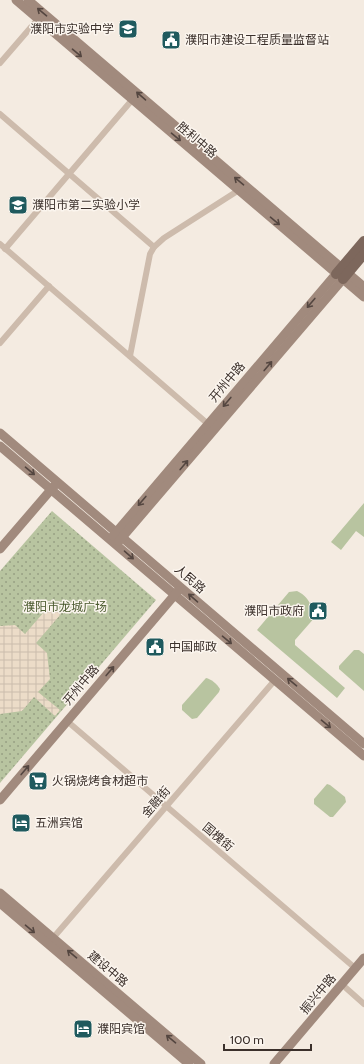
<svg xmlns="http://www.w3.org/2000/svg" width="364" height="1064" viewBox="0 0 364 1064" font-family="Cabin,'Noto Sans SC',sans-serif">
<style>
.grass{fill:#b8c4a0}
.park{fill:url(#park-dots)}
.plaza{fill:url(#plaza-grid)}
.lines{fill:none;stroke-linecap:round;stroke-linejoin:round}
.street{stroke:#cdbbac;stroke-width:6}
.secondary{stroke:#a18a7d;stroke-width:9}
.primary{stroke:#7d675c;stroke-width:10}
.oneway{stroke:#544640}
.labels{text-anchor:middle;stroke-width:3;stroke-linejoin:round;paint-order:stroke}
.poi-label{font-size:12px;fill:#3b302b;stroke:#fbf5ee;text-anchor:start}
.street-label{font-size:12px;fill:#3b302b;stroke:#fbf5ee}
.park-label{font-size:12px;fill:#4a5a2e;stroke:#fbf5ee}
</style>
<defs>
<pattern id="park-dots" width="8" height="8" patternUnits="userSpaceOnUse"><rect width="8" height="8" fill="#b8c4a0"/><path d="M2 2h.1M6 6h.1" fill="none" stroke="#97a083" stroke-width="1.8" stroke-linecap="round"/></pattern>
<pattern id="plaza-grid" width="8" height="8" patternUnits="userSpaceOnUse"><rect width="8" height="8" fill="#ecdcc8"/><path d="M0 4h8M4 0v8" fill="none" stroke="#cbbdac"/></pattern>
</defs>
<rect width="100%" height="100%" fill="#f4ebe1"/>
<g class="grass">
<path d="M364,503v34l-8,-6 -15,19 -10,-8z"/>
<path d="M297,591c8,4 11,8 15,16 2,4 4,4 4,9l-21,24v5l50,43 -8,10 -80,-68 32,-38z"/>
<path d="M354,650h5l5,4v37l-25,-22v-3z"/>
<path d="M206,678c5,1 11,6 14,11l-1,3 -22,26 -5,1 -10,-9v-5z"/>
<path d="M327,784l3,1 15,12 1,5 -13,15h-3l-16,-13v-5z"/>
</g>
<path class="park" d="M52,511l104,89 -156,183v-212z"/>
<path class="plaza" d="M50,605l11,9 -25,29 11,10 3,26 -12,13 22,18 -5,6 -21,-19 -12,14 -22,3v-88l15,-1 10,9z"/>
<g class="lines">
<g class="street">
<path d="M0,63l38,-44"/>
<path d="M0,114l154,133"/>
<path d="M0,244l208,180"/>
<path d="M5,249l127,-149"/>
<path d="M0,343l49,-57"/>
<path d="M130,356l20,-102 4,-7 10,-9 75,-48"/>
<path d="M67,721l288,247"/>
<path d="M53,938l222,-258"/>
<path d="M346,988l18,16"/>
</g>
<g class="secondary">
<path d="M16,0l348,297"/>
<path d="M28,0l336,287"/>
<path d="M0,433l364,311"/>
<path d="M0,446l364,310"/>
<path d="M113,536l223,-262"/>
<path d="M119,541l224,-262"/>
<path d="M0,549l55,-64"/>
<path d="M0,800l178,-209"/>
<path d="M0,893l201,171"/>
<path d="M0,903l189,161"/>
<path d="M274,1064l90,-106"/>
</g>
<g class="primary">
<path d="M336,274l28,-33"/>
<path d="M343,279l21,-25"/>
</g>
</g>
<defs><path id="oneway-shaft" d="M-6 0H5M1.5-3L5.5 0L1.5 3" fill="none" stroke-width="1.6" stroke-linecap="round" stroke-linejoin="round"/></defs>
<g class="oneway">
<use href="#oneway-shaft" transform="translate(42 12) rotate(-140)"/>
<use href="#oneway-shaft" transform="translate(77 53) rotate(40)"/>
<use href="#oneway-shaft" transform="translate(141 96) rotate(-139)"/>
<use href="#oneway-shaft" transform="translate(176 137) rotate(40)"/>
<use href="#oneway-shaft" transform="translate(239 181) rotate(-140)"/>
<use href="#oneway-shaft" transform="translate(275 221) rotate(40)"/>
<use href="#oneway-shaft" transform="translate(311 303) rotate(130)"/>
<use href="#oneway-shaft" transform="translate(268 366) rotate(-50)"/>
<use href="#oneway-shaft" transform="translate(227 402) rotate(130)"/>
<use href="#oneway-shaft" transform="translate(184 465) rotate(-50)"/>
<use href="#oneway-shaft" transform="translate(30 471) rotate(40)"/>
<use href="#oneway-shaft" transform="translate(142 501) rotate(130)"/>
<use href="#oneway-shaft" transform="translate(129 555) rotate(41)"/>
<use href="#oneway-shaft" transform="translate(193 598) rotate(-139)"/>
<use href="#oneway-shaft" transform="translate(227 640) rotate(40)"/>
<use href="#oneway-shaft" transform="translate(110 671) rotate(-50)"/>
<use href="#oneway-shaft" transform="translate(292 682) rotate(-140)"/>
<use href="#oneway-shaft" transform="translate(326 724) rotate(40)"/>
<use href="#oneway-shaft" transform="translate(25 770) rotate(-50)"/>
<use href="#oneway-shaft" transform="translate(30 929) rotate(40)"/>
<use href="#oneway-shaft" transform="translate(72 954) rotate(-140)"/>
<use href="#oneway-shaft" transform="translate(171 1039) rotate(-140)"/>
</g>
<defs>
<g id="school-square" transform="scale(1)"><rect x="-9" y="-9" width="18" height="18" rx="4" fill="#1f5a5e" stroke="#fbf5ee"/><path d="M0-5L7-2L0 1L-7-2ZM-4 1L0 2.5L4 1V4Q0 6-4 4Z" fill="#fff"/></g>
<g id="civic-square" transform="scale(1)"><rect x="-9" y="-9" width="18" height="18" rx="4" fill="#1f5a5e" stroke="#fbf5ee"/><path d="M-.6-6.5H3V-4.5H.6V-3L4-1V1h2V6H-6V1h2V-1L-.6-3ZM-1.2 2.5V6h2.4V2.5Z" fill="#fff"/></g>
<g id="supermarket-square" transform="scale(1)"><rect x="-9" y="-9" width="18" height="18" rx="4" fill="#1f5a5e" stroke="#fbf5ee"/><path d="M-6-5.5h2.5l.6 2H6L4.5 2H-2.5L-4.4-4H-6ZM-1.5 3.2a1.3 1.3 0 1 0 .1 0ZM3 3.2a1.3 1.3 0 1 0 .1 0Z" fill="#fff"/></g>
<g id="hotel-square" transform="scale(1)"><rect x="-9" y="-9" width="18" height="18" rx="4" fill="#1f5a5e" stroke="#fbf5ee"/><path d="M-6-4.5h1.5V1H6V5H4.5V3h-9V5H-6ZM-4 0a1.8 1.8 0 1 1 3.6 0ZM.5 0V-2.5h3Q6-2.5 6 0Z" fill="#fff"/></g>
</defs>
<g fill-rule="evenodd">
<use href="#school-square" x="128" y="29"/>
<use href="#civic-square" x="171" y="40"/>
<use href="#school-square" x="18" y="205"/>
<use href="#civic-square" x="318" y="611"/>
<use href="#civic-square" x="155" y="647"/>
<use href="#supermarket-square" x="38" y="781"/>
<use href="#hotel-square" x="21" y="823"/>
<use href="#hotel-square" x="83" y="1029"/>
</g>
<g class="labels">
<g class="poi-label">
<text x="114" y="33" text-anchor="end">濮阳市实验中学</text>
<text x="185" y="44">濮阳市建设工程质量监督站</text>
<text x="32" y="209">濮阳市第二实验小学</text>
<text x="304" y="615" text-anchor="end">濮阳市政府</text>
<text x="169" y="651">中国邮政</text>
<text x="52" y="785">火锅烧烤食材超市</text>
<text x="35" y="827">五洲宾馆</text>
<text x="97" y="1033">濮阳宾馆</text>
</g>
<g class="street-label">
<text transform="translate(197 140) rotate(40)" y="4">胜利中路</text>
<text transform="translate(227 382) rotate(-50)" y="4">开州中路</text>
<text transform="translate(190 579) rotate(41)" y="4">人民路</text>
<text transform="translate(81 685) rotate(-50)" y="4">开州中路</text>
<text transform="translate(156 802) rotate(-49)" y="4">金融街</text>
<text transform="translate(218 837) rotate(40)" y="4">国槐街</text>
<text transform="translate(108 969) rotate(40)" y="4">建设中路</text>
<text transform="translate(318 994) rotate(-50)" y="4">振兴中路</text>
</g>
<g class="park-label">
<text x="65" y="611">濮阳市龙城广场</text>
</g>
</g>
<path d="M224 1044v6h87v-6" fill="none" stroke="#3b302b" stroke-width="2"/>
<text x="230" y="1044" font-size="12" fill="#3b302b" stroke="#fbf5ee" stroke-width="3" paint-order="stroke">100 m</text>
</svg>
